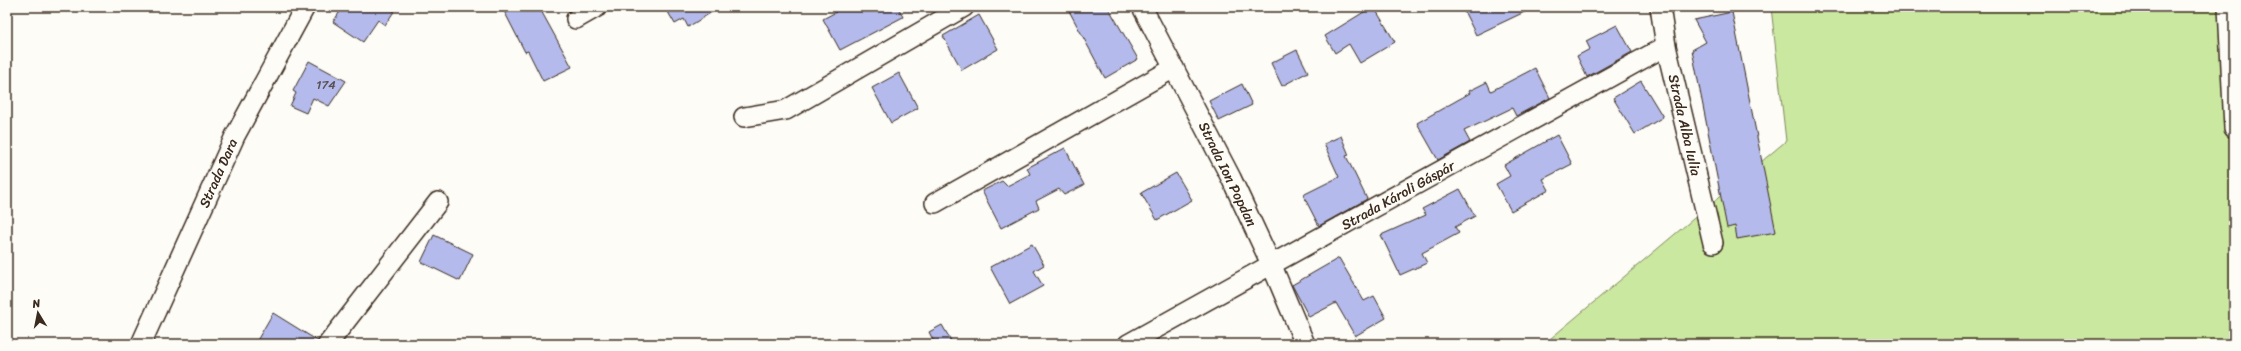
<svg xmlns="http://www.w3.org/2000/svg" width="2241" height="351" viewBox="0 0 2241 351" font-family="Sriracha,sans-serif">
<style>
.green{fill:#cae8a0;stroke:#82895f}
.building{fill:#b4bbec;stroke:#3b2a1e}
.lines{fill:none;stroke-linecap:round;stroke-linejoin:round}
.minor-casing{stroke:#3b2a1e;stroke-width:22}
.minor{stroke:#fdfcf7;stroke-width:19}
.labels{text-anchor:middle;stroke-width:3;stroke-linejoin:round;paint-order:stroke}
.number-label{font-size:12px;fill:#594e52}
.street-label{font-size:14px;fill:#3b2a1e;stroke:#fdfcf7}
</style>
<rect width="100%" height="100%" fill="#fdfcf7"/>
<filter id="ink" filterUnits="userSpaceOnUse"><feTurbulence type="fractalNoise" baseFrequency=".025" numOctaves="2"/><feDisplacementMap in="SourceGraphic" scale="8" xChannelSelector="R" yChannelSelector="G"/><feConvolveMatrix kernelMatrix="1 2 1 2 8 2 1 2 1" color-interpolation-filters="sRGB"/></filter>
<g filter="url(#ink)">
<path class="green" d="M1771,7h463v337h-690l242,-203z"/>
<g class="building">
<path d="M343,7h54l-12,18 -7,-5 -15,22 -30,-20z"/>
<path d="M502,7h37l33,60 -29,14 -15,-30 -3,1z"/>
<path d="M665,7h55l-32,20 -4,-8 -9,5z"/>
<path d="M834,7h64l5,10 -63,33 -17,-31 13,-7z"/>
<path d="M1067,7h41l30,52 -33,19z"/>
<path d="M1372,7h2l21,35 -35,21 -11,-19 -14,9 -10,-17z"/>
<path d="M1462,7h73l-59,28z"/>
<path d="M1732,12l44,220 -39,7 -2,-13 -8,2 -35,-178 14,-8 -12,-22z"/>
<path d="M979,15l19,34 -36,21 -19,-34z"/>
<path d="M1617,25l15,27 -45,25 -10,-21 13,-7 -4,-8z"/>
<path d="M1297,50l11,22 -26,14 -11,-23z"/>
<path d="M309,61l37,20 -17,25 -16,-8 -7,15 -16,-7 6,-13 -3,-2z"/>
<path d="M1535,68l15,30 -34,18 -4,-8 -48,23 6,11 -32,18 -21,-37 53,-30 -1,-2 18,-9 4,9z"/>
<path d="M899,73l19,35 -27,15 -19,-35z"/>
<path d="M1641,81l22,36 -28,17 -22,-36z"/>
<path d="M1242,84l10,21 -33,16 -10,-20z"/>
<path d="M1557,135l15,29 -29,15 6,11 -38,21 -15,-27 14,-8 -6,-11z"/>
<path d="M1341,136l8,19 -3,1 21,43 -48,27 -16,-31 36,-18 -15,-33z"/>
<path d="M1065,148l19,37 -20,10 -5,-6 -23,12 3,7 -38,20 -19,-37 20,-10 5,5 23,-12 -3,-6z"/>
<path d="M1176,173l16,27 -35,20 -16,-27z"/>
<path d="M1460,189l15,27 -20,11 4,6 -37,20 5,10 -27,12 -19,-40 45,-20 -4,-6z"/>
<path d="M434,235l39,19 -13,27 -39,-19z"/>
<path d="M1032,244l12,21 -10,6 9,15 -33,18 -20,-37z"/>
<path d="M1339,258l25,43 10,-5 12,22 -31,18 -19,-33 -27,14 -17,-32z"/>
<path d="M273,313l45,28 -1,3h-62z"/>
<path d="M942,325l11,19h-18l-6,-12z"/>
</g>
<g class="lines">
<g class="minor-casing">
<g id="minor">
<path d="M1142,7l89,171 41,88 33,78"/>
<path d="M1660,7l6,39 47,197"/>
<path d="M2228,7l6,121"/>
<path d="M576,19l21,-12"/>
<path d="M744,117l42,-7 178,-103"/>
<path d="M935,203l239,-135"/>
<path d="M141,344l94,-208 70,-129"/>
<path d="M328,344l110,-142"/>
<path d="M1128,344l538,-298"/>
</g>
</g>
<use href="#minor" class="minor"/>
</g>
</g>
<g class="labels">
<g class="number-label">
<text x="326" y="89">174</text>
</g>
<g class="street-label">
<text transform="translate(1685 125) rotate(77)" y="5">Strada Alba Iulia</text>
<text transform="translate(218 173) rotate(-66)" y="5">Strada Dara</text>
<text transform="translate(1228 174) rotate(64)" y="5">Strada Ion Popdan</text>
<text transform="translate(1398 195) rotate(-29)" y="5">Strada Károli Gáspár</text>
</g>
</g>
<rect width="2241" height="351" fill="none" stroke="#fdfcf7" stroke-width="24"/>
<rect x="12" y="12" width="2217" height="327" fill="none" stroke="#3b2a1e" stroke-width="1.5" filter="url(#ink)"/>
<g transform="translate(38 313) rotate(350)" stroke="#fdfcf7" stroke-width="3" paint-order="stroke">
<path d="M0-3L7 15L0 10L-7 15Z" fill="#3b2a1e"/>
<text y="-6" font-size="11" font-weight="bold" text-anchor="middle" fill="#3b2a1e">N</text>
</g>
</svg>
